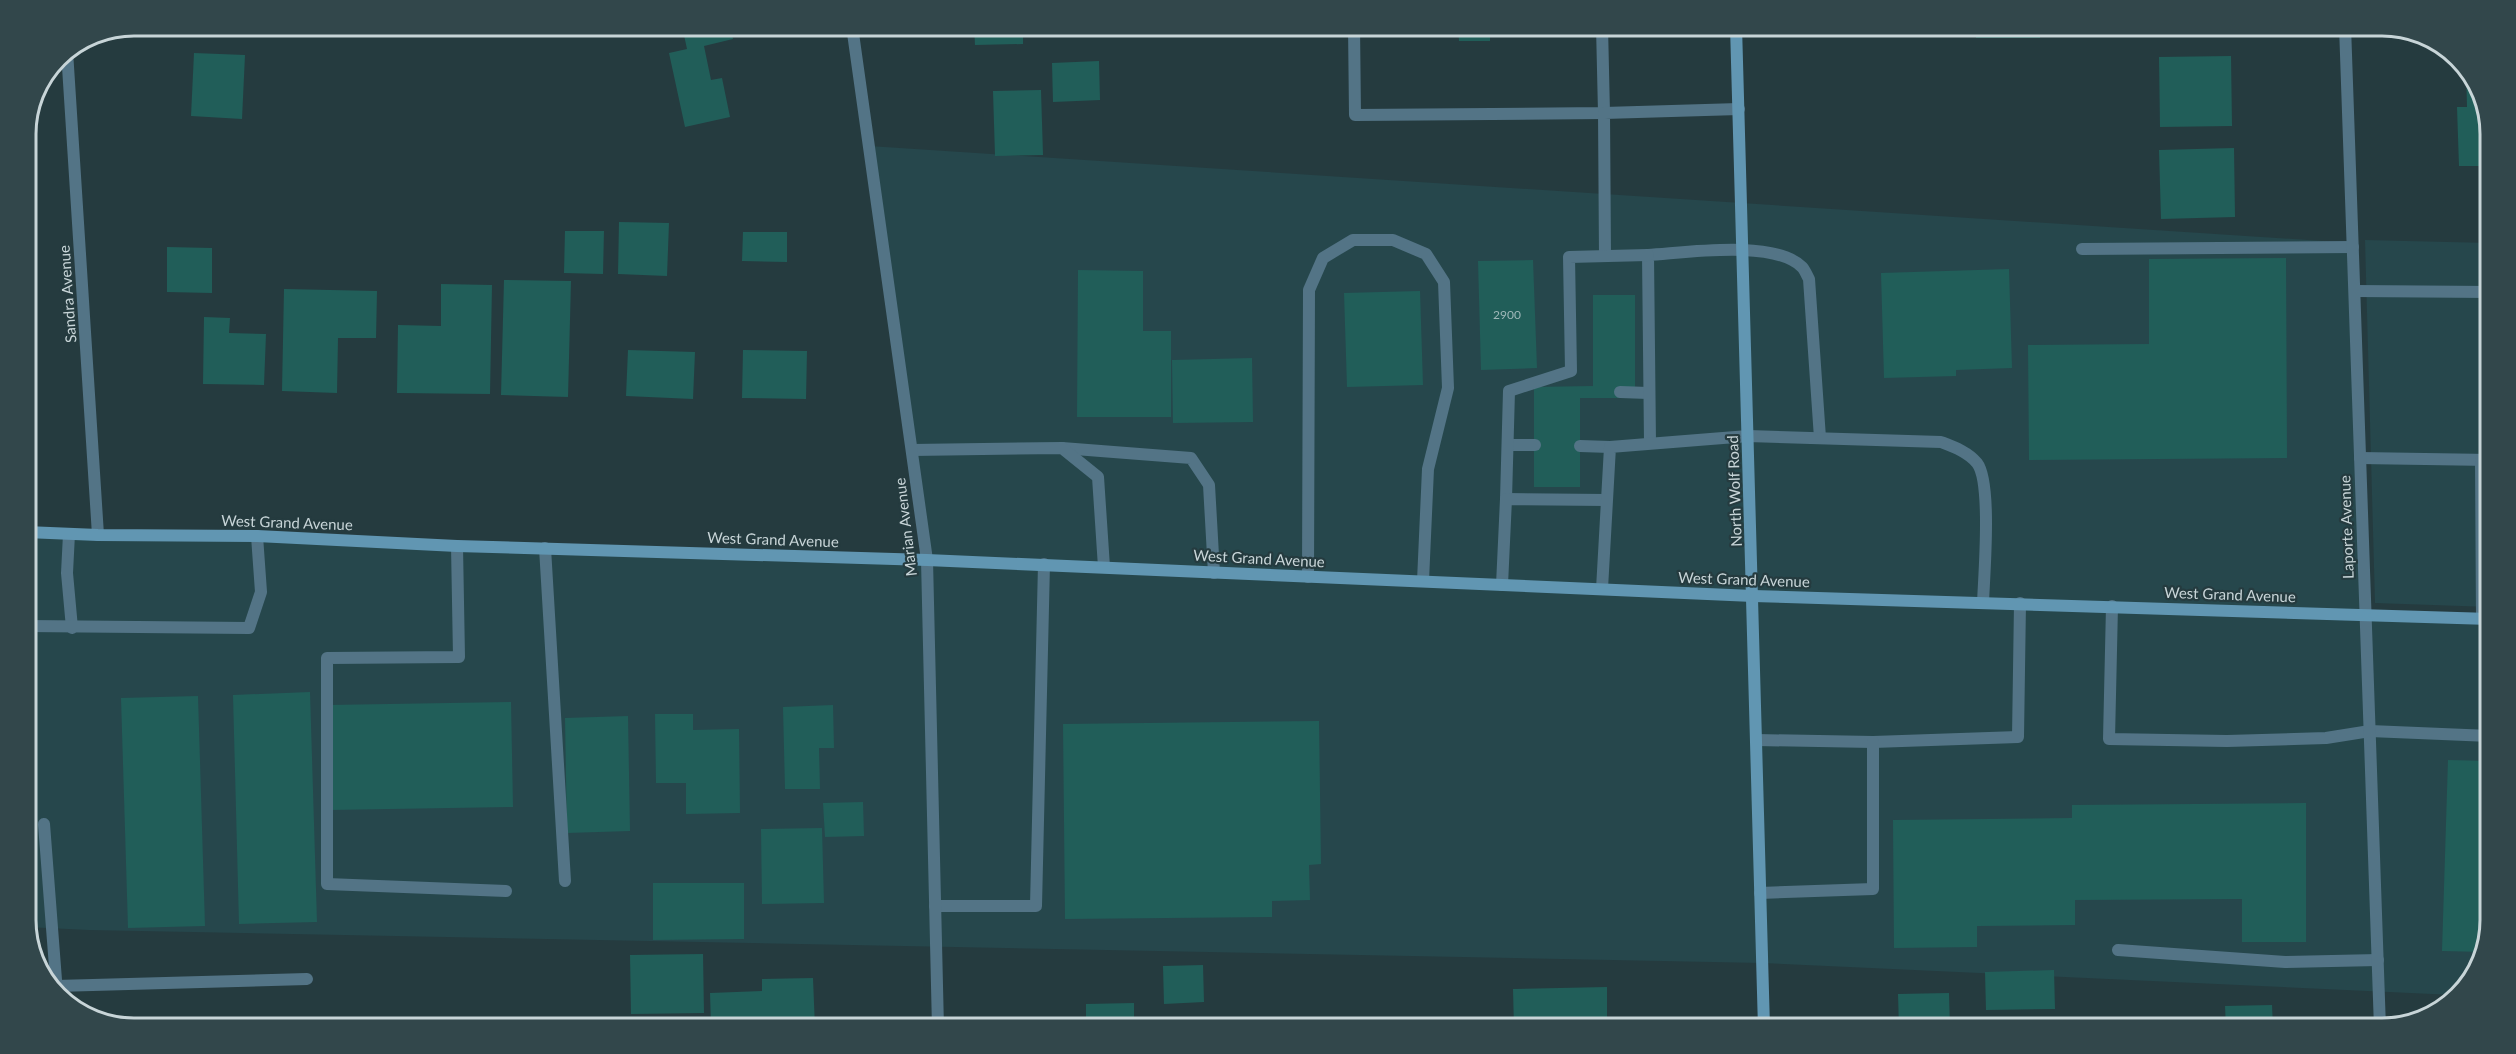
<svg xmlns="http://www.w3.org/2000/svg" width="2516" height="1054" viewBox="0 0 2516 1054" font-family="Lato,sans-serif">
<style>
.built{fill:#26474c}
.building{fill:#215e59}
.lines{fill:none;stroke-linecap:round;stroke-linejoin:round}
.lane{stroke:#537486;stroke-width:12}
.street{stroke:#537486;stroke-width:12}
.secondary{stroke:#6196b2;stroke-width:12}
.labels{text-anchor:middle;stroke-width:4.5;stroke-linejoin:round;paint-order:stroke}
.number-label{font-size:12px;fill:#9eb7b8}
.street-label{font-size:15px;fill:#c8d5d8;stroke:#253b3f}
.rim{fill:none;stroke:#c8d5d8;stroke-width:3}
</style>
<rect width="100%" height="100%" fill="#253b3f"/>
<g class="built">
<path d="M869,146l1484,97 12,370 125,6v301l-8,41 -28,34 -692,-32 -1673,-33 -63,-3v-395l901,28z"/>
<path d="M2365,240l125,3v364l-115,-4z"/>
</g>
<g class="building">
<path d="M682,26h48l3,13 -29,7 7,34 11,-2 8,39 -45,10 -16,-74 18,-4z"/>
<path d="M974,26h49v18l-48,1z"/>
<path d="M1458,26h32v15h-31z"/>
<rect x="1976" y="26" width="64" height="12"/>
<path d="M194,53l51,2 -3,64 -51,-3z"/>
<path d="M2231,56l1,70 -72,1 -1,-70z"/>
<path d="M1099,61l1,39 -47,2 -1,-39z"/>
<path d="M2466,69l6,5 18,53v39h-31l-2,-59h10z"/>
<path d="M1041,90l2,65 -48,1 -2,-65z"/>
<path d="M2234,148l1,69 -74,2 -2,-69z"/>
<path d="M619,222l50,1 -2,53 -49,-2z"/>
<path d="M565,231h39l-1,43 -39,-1z"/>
<path d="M743,232h44v30l-45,-1z"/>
<path d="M167,247l45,1v45l-45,-1z"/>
<path d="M2286,258l1,200 -258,2 -1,-115 121,-1v-85z"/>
<path d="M1533,260l4,108 -56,2 -3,-109z"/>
<path d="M2009,269l3,99 -56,2v6l-72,2 -3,-105z"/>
<path d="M1078,270l65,1v60h28v86h-94z"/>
<path d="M504,280l67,1 -3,116 -67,-2z"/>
<path d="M441,284l51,1 -2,109 -93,-1 1,-68 43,1z"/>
<path d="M284,289l93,2 -1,47h-38l-1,55 -55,-2z"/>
<path d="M1420,291l3,94 -76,2 -3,-94z"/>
<path d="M1593,295h42v103h-55v89h-46v-100l59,-1z"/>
<path d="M204,317l26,1 -1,15 37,1 -2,51 -61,-1z"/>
<path d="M628,350l67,2 -2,47 -67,-3z"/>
<path d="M743,350l64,1 -1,48 -64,-1z"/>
<path d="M1252,358l1,64 -80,1 -1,-63z"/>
<path d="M310,692l7,230 -78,2 -6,-229z"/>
<path d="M198,696l7,230 -77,2 -7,-230z"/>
<path d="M511,702l2,105 -183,3 -2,-105z"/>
<path d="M833,705l1,43h-15l1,41h-35l-2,-82z"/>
<path d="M655,714h38v16l46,-1 1,84 -54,1v-31h-30z"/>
<path d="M628,716l2,115 -63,2 -2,-115z"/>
<path d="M1319,721l2,143 -12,1 1,35 -38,1v16l-207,2 -2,-195z"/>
<path d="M2448,760l42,1v159l-6,32 -42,-1z"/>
<path d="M863,802l1,34 -39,1 -2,-34z"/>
<path d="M2306,803v139h-64v-43l-167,1v25l-98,1v21l-83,1 -1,-128 179,-2v-13z"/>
<path d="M822,828l2,75 -62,1 -1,-75z"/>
<path d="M653,883h91v56l-91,1z"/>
<path d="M703,954l1,59 -73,1 -1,-59z"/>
<path d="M1203,965l1,37 -40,2 -1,-38z"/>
<path d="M2054,970l1,39 -69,1 -1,-38z"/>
<path d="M813,978l2,50h-89v-4h-15l-1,-31 52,-2v-12z"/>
<path d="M1607,987v41h-93l-1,-39z"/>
<path d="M1949,993l1,35h-51l-1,-34z"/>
<path d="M1134,1003v25h-48v-24z"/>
<path d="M2272,1005l1,23h-47l-1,-22z"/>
<path d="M281,1019v9h-91v-7z"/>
</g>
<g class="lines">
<g class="lane">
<path d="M1354,26l1,89 249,-2 -2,-87"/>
<path d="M2082,249l271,-2"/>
<path d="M1605,256l-1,-143 135,-4"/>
<path d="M2355,291l135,1"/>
<path d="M1620,392l28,1"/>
<path d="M1650,443l-2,-188c36,-2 126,-16 154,12 3,3 5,9 7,12l11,159"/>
<path d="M1508,445h27"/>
<path d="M1580,446l30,1"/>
<path d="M1062,448l129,10 18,27 5,88"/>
<path d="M912,450l150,-2 36,29 6,90"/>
<path d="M2360,458l130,2"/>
<path d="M2481,460l1,158"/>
<path d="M1506,499l3,-108 62,-20 -2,-114 79,-2"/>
<path d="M69,534l-2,39 5,55"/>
<path d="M457,546l2,111 -132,1v226l179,7"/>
<path d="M545,548l20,333"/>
<path d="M1308,577l1,-287 14,-32 30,-18h40l33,14 18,28 4,106 -20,81 -5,112"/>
<path d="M1502,585l4,-86 100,1"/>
<path d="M1602,589l8,-142 138,-11 193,6c13,5 27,10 36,21 15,19 7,112 6,140"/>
<path d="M2112,606l-3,133 118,2 99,-3 44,-7 120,5"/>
<path d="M26,626l223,2 12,-36 -4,-56"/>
<path d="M1757,740l116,2 145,-5 2,-134"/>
<path d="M1760,893l113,-4v-147"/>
<path d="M935,906h101l8,-342"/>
<path d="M2118,950l167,12 93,-2"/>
<path d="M56,986l251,-7"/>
</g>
<g class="street">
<path d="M852,26l75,534 11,468"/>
<path d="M2345,26l35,1002"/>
<path d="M67,51l31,484"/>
<path d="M44,824l13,169"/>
</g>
<g class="secondary">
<path d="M1736,26l28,1002"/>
<path d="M26,532l72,3 159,1 200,10 470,14 826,36 737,23"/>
</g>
</g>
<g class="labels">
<g class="number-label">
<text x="1507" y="319">2900</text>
</g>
<g class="street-label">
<text transform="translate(68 294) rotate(-94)" y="5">Sandra Avenue</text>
<text transform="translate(1735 491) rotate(-92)" y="5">North Wolf Road</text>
<text transform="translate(287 523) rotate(2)" y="5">West Grand Avenue</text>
<text transform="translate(906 527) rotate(-97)" y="5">Marian Avenue</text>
<text transform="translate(2347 527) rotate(-92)" y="5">Laporte Avenue</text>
<text transform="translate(773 540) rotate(2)" y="5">West Grand Avenue</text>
<text transform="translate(1259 559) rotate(3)" y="5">West Grand Avenue</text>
<text transform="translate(1744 580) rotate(2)" y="5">West Grand Avenue</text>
<text transform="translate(2230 595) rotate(2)" y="5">West Grand Avenue</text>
</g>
</g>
<path d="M0 0H2516V1054H0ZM134 36H2382A98 98 0 0 1 2480 134V920A98 98 0 0 1 2382 1018H134A98 98 0 0 1 36 920V134A98 98 0 0 1 134 36Z" fill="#32474b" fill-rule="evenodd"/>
<path class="rim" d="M134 36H2382A98 98 0 0 1 2480 134V920A98 98 0 0 1 2382 1018H134A98 98 0 0 1 36 920V134A98 98 0 0 1 134 36Z"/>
</svg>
